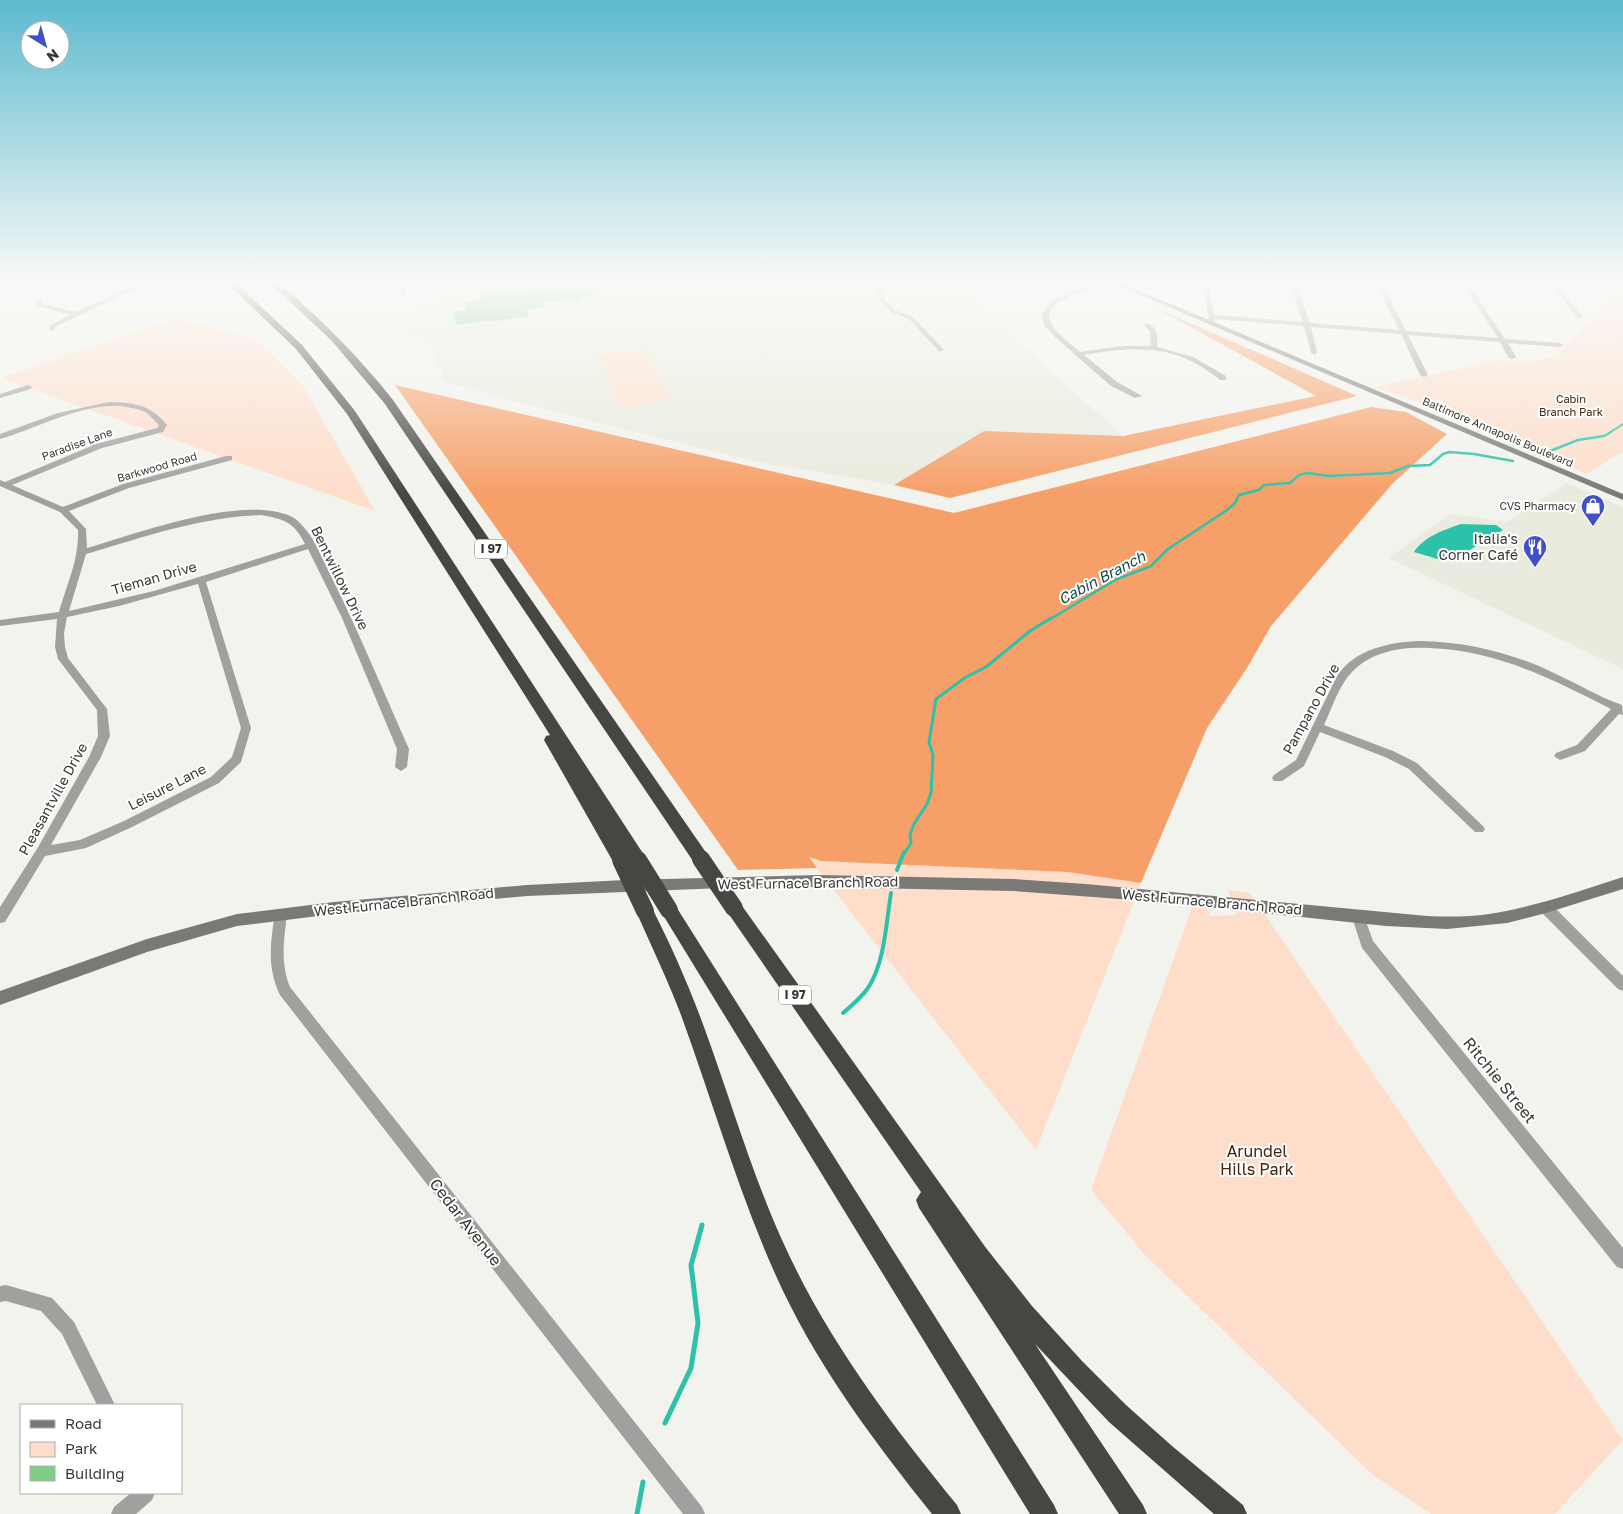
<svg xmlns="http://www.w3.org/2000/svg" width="1623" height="1514" viewBox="0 0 1623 1514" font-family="'Golos Text',sans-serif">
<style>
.built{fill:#e8ebdd}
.green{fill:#feddca}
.forest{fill:#f69f68}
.water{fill:#2cc2a9}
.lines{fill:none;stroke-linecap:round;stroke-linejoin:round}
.stream-far4{stroke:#2cc2a9;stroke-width:2}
.stream-far3{stroke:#2cc2a9;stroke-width:2.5}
.stream-far2{stroke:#2cc2a9;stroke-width:3}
.stream-far1{stroke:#2cc2a9;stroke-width:4}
.stream{stroke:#2cc2a9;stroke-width:5}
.building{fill:#7ecc86}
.street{fill:#a2a09e;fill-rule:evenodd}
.secondary{fill:#7b7976;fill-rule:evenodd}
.highway{fill:#484642;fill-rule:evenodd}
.highway-bridge{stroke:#484642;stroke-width:18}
.labels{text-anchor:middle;stroke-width:4;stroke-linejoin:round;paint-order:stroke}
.far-park-label{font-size:11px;fill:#46240d;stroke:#fff}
.far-street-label{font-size:11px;fill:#383836;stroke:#fff}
.far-poi-label{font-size:11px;fill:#383836;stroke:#fff;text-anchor:end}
.shield{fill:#fff;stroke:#747472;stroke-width:1}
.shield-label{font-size:12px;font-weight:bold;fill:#383836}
.poi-label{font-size:14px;fill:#383836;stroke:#fff;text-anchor:end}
.street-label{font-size:14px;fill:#383836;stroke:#fff}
.water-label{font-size:15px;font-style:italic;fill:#0f4b41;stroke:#fff}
.near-street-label{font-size:16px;fill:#383836;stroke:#fff}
.near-park-label{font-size:16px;fill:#46240d;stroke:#fff}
</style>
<rect width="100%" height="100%" fill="#f2f3ed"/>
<g class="built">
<path d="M465,283h489l169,153 -139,-5 -90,54 -136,-23 -185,-45 -132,-36 1,-8 -15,-32 -40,-12z"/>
<path d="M1567,483l56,24v162l-234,-111 61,-44 57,8z"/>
</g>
<g class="green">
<path d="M1623,286v166l-37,22 -42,-21 3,-2 -57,-25 -115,-39 124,-27 26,3 36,-8 -6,-7 13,-5z"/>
<path d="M175,319l79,19 48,46 73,127 -375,-133z"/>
<path d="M646,348l25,51 -51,9 -22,-53z"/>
<path d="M808,857l13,4 247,11 73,11 -105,267z"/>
<path d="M1228,890l22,3 373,547 -68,74h-124l-58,-39 -228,-220 -54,-65 107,-299 13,25 26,-1z"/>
</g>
<g class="forest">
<path d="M1154,307l203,89 -407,102 -56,-13 90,-54 139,5 193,-40z"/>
<path d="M395,385l559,128 417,-106 35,5 41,22 -55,50 -121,142 -24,42 -40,60 -66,155 -73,-11 -247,-11 -12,-4 8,11 -79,2z"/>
</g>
<path class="water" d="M1461,524l35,1 7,5 -45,27 -17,3 -27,-8c9,-15 32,-23 47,-28z"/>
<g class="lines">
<path class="stream-far4" d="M1609,433l14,-9"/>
<g class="stream-far3">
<path d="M1540,455l38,-15 26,-4 7,-4"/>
<path d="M1049,620l66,-40 36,-14 17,-17 59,-39 8,-7 4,-8 20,-5 5,-5 26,-2 9,-8 9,-2 21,3 61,-3 18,-7 22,-1 13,-11 6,-2 25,2 39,7"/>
</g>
<path class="stream-far2" d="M904,854l7,-11 -1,-8 4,-11 13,-20 4,-11 2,-38 -4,-13 7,-43 30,-22 20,-10 44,-36 21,-13"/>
<g class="stream-far1">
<path d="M897,870l7,-18"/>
<path d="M843,1013c9,-8 18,-15 25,-25 17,-26 18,-65 23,-95"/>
</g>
<g class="stream">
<path d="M665,1423l26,-55 7,-45 -7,-58 11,-40"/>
<path d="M637,1514l6,-32"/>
</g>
</g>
<path class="building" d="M572,283l1,3 15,-2 7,11 -14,3 1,3 -10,1 -2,-2h-5l-22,3 2,4 -19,3 3,6 -39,6 -1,-2 -32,5 -5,-13 14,-2 -3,-7 18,-3 -2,-7 37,-5 4,3 7,-5 16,2z"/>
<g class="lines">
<g class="street">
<path d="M69,283h9l-14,6 -5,-1z"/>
<path d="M140,283h8l-93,44 -1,3 -2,1 -3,-2 1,-4 21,-10 -33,-9 -2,-5 5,-1 2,4 33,8z"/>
<path d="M398,283h6l2,13 -5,-1z"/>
<path d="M591,283h6l4,10h-4z"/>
<path d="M874,283h6l1,10 6,9 8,8 18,7 30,32v2h-4l-30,-32 -18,-7 -8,-8 -8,-11z"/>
<path d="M996,283h6l-1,5h-4z"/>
<path d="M1093,283h9c-8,6 -20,9 -29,12 -45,18 -16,37 7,57l43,-6h28l-1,-14 -6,-7 3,-2c11,5 11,13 10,24l36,10 33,19v4h-6c-9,-7 -19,-14 -29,-19 -33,-17 -72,-12 -107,-6l33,27 25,14 -7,2 -24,-12 -56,-49 -11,-12 -2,-11 5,-9 11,-8z"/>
<path d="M1202,283h6l6,32 89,7 -13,-39h6l14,40 89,7 -23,-47h6l24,48 92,7 -36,-55h6l37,56 55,4 3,2 -3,2 -52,-4 8,14 -4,2 -4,-2 -8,-15 -92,-7 20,40 -4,2 -4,-2 -19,-41 -90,-7 6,26 -3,2 -3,-2 -7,-27 -89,-7 -1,5h-4z"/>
<path d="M1549,283h6l27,33v2h-4z"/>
<path d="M28,385l4,2 -1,2 -31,9v-4z"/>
<path d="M109,402c26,1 41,2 58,23l-4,7 -61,16 -90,37 51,22 60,-23 103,-28h6v4l-103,28 -60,23 17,18 1,19c51,-15 150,-52 201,-33 9,3 16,12 22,20 9,14 16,32 24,47 27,55 50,111 75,167l-2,18 -6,4 -6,-4 2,-18 -55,-131 -34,-69 -102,33 45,146 -10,34 -22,21 -87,44 -46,21 -41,8 -40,66 -5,1v-16l37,-58 52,-92 9,-21 -1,-26 -39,-51 -3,-12 2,-28 -57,7v-6l59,-8c8,-28 20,-52 19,-82l-18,-18 -60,-26v-6l5,2 91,-38 61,-16 2,-3c-4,-4 -9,-10 -14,-13 -45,-20 -103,15 -145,27v-5l58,-21zM261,515c23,4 33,7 44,29l-151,47 -85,20 17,-57c58,-17 114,-37 175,-39zM198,584l43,144 -9,29 -21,20 -87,44 -44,19 -29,5 50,-88 9,-21 -3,-27 -39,-51 -3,-11 -1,-14 3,-16 52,-11z"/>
<path d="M1420,641c48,1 93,12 136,33 22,10 43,23 66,31l1,10 -4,-1 -34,37 -25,9 -6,-4 2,-3 21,-8 34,-36c-58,-30 -116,-59 -182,-61 -28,-1 -56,3 -77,24 -13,13 -20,36 -28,53l69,26 24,12 66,63 2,3 -2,3h-8l-66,-63 -24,-12 -65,-25 -16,34 -22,15h-8l-2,-3 2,-3 22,-15 41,-84c18,-27 53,-34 83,-35z"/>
<path d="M1545,902l5,1 73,73v15l-5,-2 -78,-78 -1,-4 1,-4z"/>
<path d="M281,909l5,1 1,4c-3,25 -7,49 3,73l412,520 3,7h-22l-403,-519c-13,-27 -10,-52 -5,-81l1,-4z"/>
<path d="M1358,912l5,1 10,28 250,307v21l-6,-2 -255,-319 -10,-31 1,-4z"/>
<path d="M6,1285l46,13 22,24 41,83h-18l-35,-71 -21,-23 -35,-10 -6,1v-16z"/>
<path d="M131,1493h24l-3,7 -16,14h-25l3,-7z"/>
</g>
<g class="secondary">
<path d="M1112,283h9l502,211v6z"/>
<path d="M819,875l194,4 73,5 341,32c21,1 42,1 62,-2 46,-7 90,-23 134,-37v12l-77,24 -39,10 -60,6 -61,-3 -226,-24 -147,-11 -194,-4 -97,1 -195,8 -193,18 -97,12 -90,26 -147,53v-14l147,-52 90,-25 97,-12 193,-17 98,-5z"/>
</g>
<g class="highway">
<path d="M227,283h9l66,62 53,66 289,444 2,5 -2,5c-7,2 -11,1 -15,-5l-2,5 -6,2 -6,-2 -71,-125 2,-4 4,-1 -203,-321 -51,-65z"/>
<path d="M270,283h9c42,36 80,74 114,117l314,454 2,5 -2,5 -6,2 -6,-2 -310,-460 -53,-63z"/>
<path d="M734,901l6,2 246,345 46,58 50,55 44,44 46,41 71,59 4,9h-33l-105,-92 -74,-78 108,161 4,9h-28l-200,-306 -3,-8 5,-8 -193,-279 -3,-5 3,-5z"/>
<path d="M669,903l6,2 379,600 4,9h-28l-367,-599 -3,-5 3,-5z"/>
<path d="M645,904l6,2c20,39 38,80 53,121 26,71 47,144 78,213 44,98 108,183 175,265l4,9h-29c-56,-70 -110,-142 -149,-223 -42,-89 -68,-183 -102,-276 -13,-35 -30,-69 -45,-104l3,-5z"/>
</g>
<g class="highway-bridge">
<path d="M701,859l33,49"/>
<path d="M621,860l24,51"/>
<path d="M638,860l31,50"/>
</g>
</g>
<linearGradient id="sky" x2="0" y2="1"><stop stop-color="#5dbacf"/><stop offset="0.57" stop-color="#f9faf7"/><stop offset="1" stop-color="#f9faf7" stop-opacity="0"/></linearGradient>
<rect width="1623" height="495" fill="url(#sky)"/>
<defs>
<g id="shop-pin" transform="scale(1.25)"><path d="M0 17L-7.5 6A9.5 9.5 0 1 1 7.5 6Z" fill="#4151c5" stroke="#fff"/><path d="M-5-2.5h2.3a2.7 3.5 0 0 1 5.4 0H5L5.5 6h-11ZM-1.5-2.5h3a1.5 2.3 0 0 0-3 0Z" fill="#fff"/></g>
<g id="restaurant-pin" transform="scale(1.25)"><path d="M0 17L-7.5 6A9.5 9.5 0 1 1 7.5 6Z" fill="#4151c5" stroke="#fff"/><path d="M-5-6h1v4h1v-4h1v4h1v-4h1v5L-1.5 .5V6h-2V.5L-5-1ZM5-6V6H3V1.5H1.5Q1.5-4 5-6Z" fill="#fff"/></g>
</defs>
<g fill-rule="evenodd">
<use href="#shop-pin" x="1593" y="506"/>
<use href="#restaurant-pin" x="1535" y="547"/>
</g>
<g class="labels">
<g class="far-park-label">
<text x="1571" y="403">Cabin<tspan x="1571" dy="13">Branch Park</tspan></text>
</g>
<g class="far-street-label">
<text transform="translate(1498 432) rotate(23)" y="4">Baltimore Annapolis Boulevard</text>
<text transform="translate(77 444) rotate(-20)" y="4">Paradise Lane</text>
<text transform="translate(157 467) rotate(-16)" y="4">Barkwood Road</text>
</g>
<g class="far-poi-label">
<text x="1576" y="510">CVS Pharmacy</text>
</g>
<g class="shield">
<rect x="475" y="539.5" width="32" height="19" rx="4"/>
<rect x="779" y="985.5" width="32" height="19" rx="4"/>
</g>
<g class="shield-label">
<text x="491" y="553">I 97</text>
<text x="795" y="999">I 97</text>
</g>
<g class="poi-label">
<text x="1518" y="544">Italia's<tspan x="1518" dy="16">Corner Café</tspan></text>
</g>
<g class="street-label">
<text transform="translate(154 578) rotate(-16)" y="5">Tieman Drive</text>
<text transform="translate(340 578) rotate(64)" y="5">Bentwillow Drive</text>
<text transform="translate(1311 709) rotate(-61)" y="5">Pampano Drive</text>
<text transform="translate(167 787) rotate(-27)" y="5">Leisure Lane</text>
<text transform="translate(53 799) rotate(-61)" y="5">Pleasantville Drive</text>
<text transform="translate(808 883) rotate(-1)" y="5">West Furnace Branch Road</text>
<text transform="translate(404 902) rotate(-6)" y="5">West Furnace Branch Road</text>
<text transform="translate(1212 902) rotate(5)" y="5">West Furnace Branch Road</text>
</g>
<g class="water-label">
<text transform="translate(1102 578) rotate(-28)" y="5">Cabin Branch</text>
</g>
<g class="near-street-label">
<text transform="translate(1500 1080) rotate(51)" y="6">Ritchie Street</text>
<text transform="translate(466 1222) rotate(52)" y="6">Cedar Avenue</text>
</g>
<g class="near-park-label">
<text x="1257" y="1157">Arundel<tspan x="1257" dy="18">Hills Park</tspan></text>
</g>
</g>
<rect x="20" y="1404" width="162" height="90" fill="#ffffff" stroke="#afafaf"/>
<rect x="30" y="1420" width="25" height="8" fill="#7b7976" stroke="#afafaf"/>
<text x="65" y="1429" font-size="15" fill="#383836">Road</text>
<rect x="30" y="1442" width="25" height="15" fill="#feddca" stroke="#afafaf"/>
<text x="65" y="1454" font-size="15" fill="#383836">Park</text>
<rect x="30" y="1466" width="25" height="15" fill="#7ecc86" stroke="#afafaf"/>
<text x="65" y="1479" font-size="15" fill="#383836">Building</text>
<g transform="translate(45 45) rotate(143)"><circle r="24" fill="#ffffff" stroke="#afafaf"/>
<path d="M0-4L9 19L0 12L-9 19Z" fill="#4151c5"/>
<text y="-8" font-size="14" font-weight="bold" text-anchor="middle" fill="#383836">N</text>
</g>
</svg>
